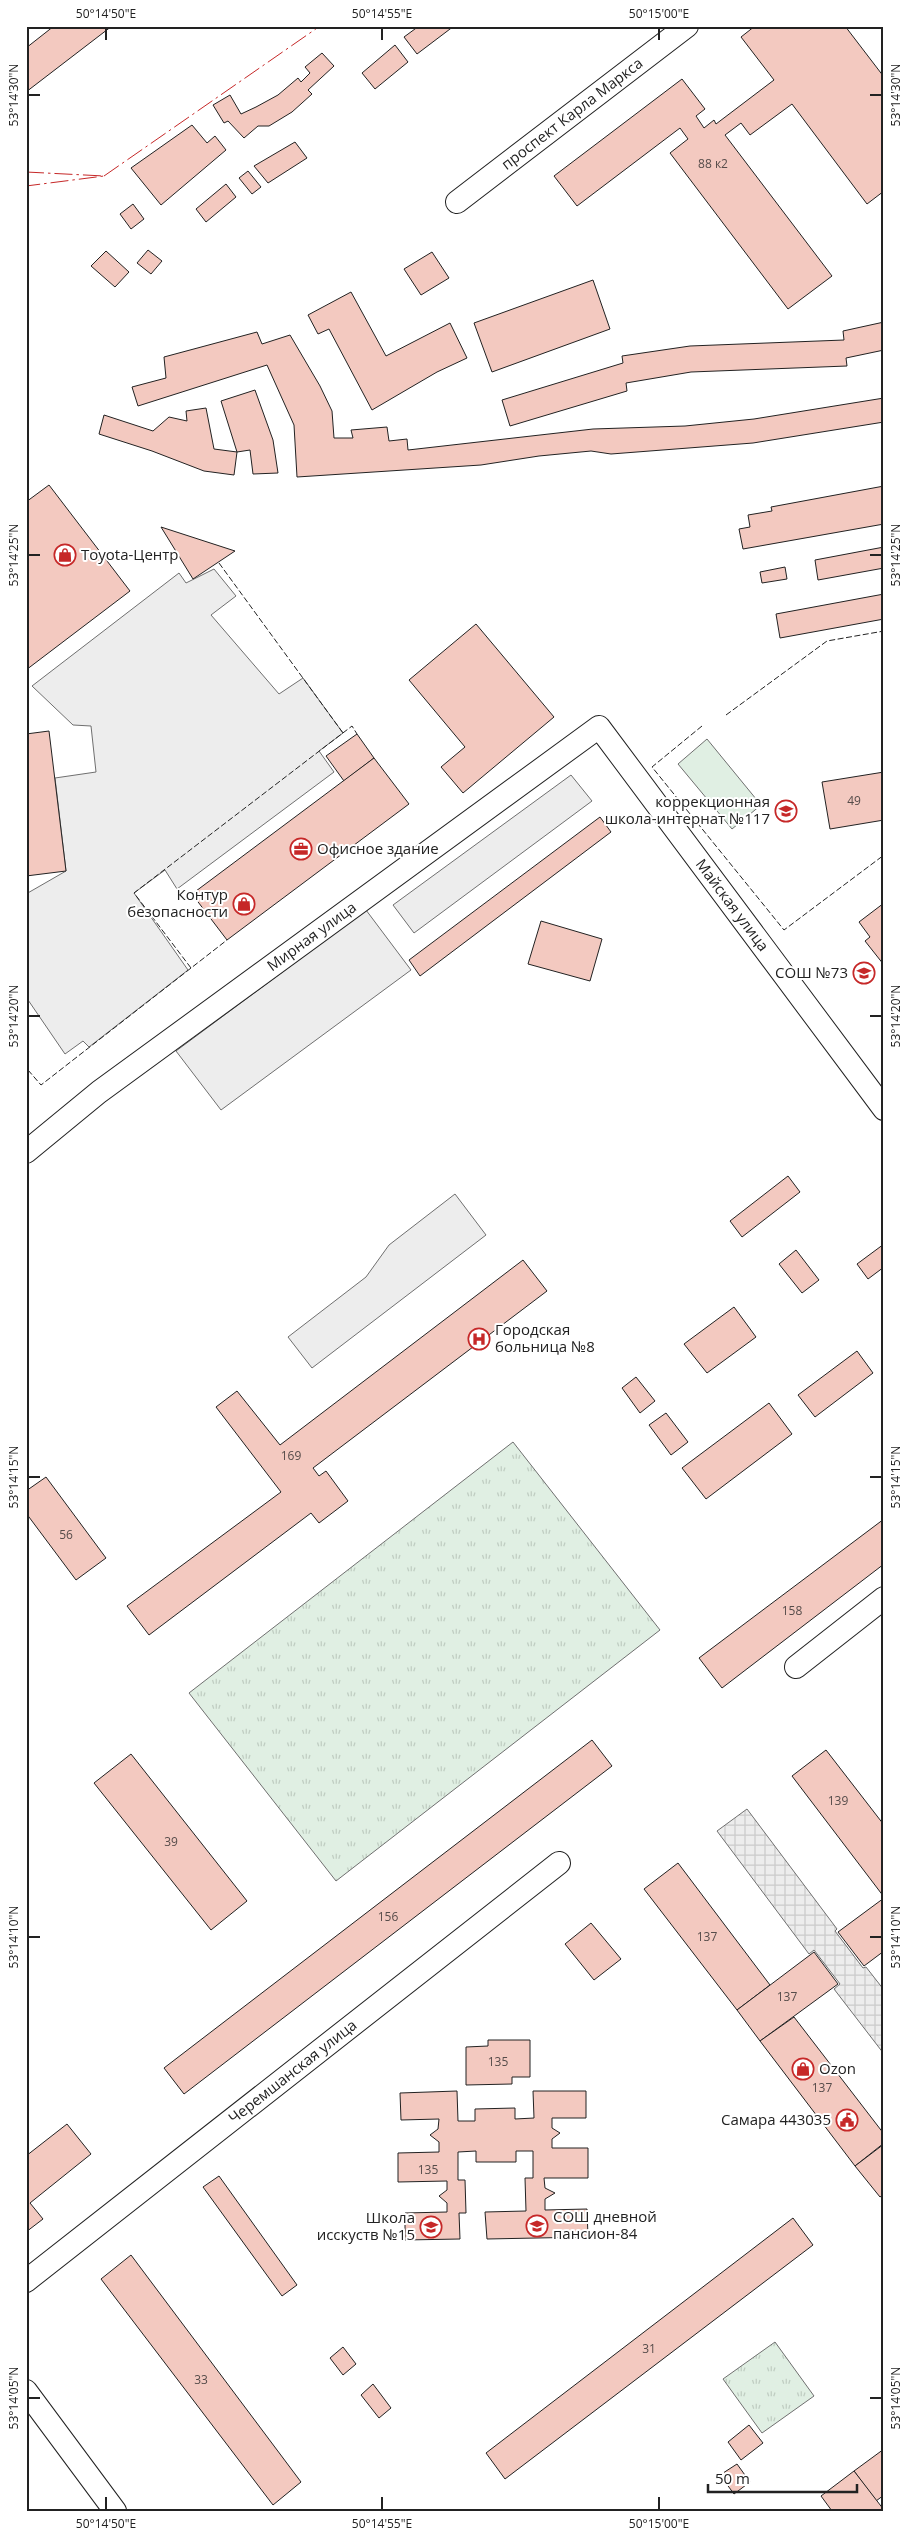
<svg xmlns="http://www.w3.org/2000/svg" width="910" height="2537" viewBox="0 0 910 2537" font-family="'Open Sans',sans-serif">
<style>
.grass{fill:url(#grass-tufts);stroke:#6f6f6f}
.pitch{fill:#e0efe3;stroke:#6f6f6f}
.parking{fill:#ededed;stroke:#6f6f6f}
.plaza{fill:url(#plaza-grid);stroke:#6f6f6f}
.building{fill:#f3c9c0;stroke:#222}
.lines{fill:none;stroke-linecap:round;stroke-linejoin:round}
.minor-casing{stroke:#222;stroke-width:24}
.minor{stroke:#fff;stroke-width:22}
.fence{stroke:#222;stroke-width:1;stroke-dasharray:6 2.5;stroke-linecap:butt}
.power{stroke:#c62828;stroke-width:1;stroke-dasharray:18 4 2.5 4;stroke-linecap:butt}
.ticks{fill:none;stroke:#222;stroke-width:2}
.labels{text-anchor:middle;stroke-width:4;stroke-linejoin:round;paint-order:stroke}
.number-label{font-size:12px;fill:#564c4a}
.street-label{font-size:15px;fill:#222;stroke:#fff}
.poi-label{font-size:15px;fill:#222;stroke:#fff;text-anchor:start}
.neatline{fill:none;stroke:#222;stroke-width:2}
.ticks-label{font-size:12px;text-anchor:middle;fill:#222}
</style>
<defs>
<pattern id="grass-tufts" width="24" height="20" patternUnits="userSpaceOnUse" patternTransform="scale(1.25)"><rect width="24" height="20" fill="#e0efe3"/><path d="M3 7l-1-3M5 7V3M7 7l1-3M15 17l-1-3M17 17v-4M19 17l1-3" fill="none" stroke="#c0cdc2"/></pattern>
<pattern id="plaza-grid" width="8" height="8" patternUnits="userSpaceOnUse" patternTransform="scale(1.25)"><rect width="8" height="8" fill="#ededed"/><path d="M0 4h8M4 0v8" fill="none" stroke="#cbcbcb"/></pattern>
</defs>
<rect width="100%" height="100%" fill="#fff"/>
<g class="grass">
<path d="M513,1442l147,188 -324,251 -147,-188z"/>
<path d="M775,2342l39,54 -52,37 -39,-54z"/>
</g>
<path class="pitch" d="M707,739l54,66 -29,24 -54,-65z"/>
<g class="parking">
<path d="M214,569l22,27 -25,19 68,79 24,-16 40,55 -24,18 15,21 -157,117 -12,-19 -31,23 54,77 -99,77 -6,-6 -18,13 -39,-57v-103l40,-23 -11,-93 41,-6 -5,-46 -18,-1 -41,-39 147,-113 7,10z"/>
<path d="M571,775l21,26 -178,132 -21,-28z"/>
<path d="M366,910l45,60 -190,140 -45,-59z"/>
<path d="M455,1194l31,41 -174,133 -24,-31 78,-60 23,-32z"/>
</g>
<path class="plaza" d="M747,1809l90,120 -2,2 28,37 3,-1 18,23v64l-50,-65 6,-5 -26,-34 -5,4 -92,-123z"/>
<g class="building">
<path d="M54,26h58l-86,66v-44z"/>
<path d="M419,26h35l-37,28 -13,-17z"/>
<path d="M755,26h90l39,51v114l-17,13 -75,-100 -42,31 -9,-12 -16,12 107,141 -44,33 -118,-156 18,-14 -8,-11 -103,78 -23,-30 128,-97 23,30 -9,7 8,12 10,-8 2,4 58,-44 -33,-43z"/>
<path d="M395,45l13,17 -33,27 -13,-16z"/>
<path d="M322,53l12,13 -26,24 4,4 -20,18 -23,14h-11l-14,12 -16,-17 -4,2 -11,-18 17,-10 11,19 15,-7 22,-12 20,-17 3,4 9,-9 -5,-6z"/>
<path d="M192,125l15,18 8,-7 11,14 -65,55 -30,-37z"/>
<path d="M295,142l12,16 -39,25 -14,-17z"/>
<path d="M248,171l13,16 -9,7 -13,-16z"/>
<path d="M226,184l10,13 -30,25 -10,-13z"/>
<path d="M133,204l11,15 -13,10 -11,-15z"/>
<path d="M148,250l14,11 -11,13 -14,-11z"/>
<path d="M106,251l23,21 -14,15 -24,-21z"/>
<path d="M432,252l17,26 -28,17 -17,-26z"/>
<path d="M593,280l17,49 -118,43 -18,-49z"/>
<path d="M351,292l35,64 64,-33 17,35 -30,14 -65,38 -43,-81 -11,5 -10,-19z"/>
<path d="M884,322v28l-38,8 1,8 -156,6 -65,11 1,8 -117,35 -8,-26 121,-37 -1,-7 68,-10 154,-6 -1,-9z"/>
<path d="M257,332l5,12 28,-9 30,51 12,25 2,27h19l-2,-8 36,-3 2,14 18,-2 1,11 185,-21 92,-3 69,-7 130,-21v24l-131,21 -142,11 -20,-3 -52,5 -58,9 -184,12 -3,-52 -27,-60 -129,41 -6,-19 34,-9 -2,-21z"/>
<path d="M255,390l18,50 5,33 -25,1 -3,-24 -13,2 -16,-51z"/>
<path d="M206,408l8,41 23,3 -3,23 -30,-4 -52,-20 -53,-17 5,-19 49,16 16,-14 18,4 -1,-10z"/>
<path d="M49,485l81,106 -104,79v-168z"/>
<path d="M884,486v38l-141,25 -4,-20 11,-2 -2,-12 24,-4 -1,-4z"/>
<path d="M161,527l74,24 -42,28z"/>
<path d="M884,547v21l-66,12 -3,-20z"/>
<path d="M785,567l2,12 -25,4 -2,-11z"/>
<path d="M884,594v25l-104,19 -4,-24z"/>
<path d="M476,624l78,93 -91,76 -22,-26 24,-20 -56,-67z"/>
<path d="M49,731l17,140 -40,5v-142z"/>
<path d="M357,734l17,24 -30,23 -18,-25z"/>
<path d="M374,758l35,46 -182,136 -35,-46z"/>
<path d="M884,772v48l-54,9 -8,-47z"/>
<path d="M600,817l11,15 -191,144 -11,-16z"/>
<path d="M884,903v62l-19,-24 5,-4 -11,-15z"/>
<path d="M541,921l61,18 -12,42 -62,-17z"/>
<path d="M788,1176l12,16 -58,45 -12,-16z"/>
<path d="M884,1244v23l-16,12 -11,-15z"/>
<path d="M796,1250l23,30 -17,13 -23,-29z"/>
<path d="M523,1260l24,31 -234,177 6,8 7,-5 22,30 -29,22 -8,-10 -162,122 -22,-29 154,-114 -65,-85 21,-16 43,54z"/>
<path d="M734,1307l22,30 -49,36 -23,-29z"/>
<path d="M857,1351l16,22 -58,44 -17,-22z"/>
<path d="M636,1377l19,24 -15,12 -18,-25z"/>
<path d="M769,1403l23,31 -86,65 -24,-31z"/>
<path d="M666,1413l22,29 -17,13 -22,-30z"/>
<path d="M46,1477l60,81 -30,22 -50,-67v-22z"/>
<path d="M884,1519v45l-162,124 -23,-30z"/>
<path d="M592,1740l20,26 -428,328 -20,-26z"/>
<path d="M826,1750l58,75v72l-92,-121z"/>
<path d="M131,1754l116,147 -36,29 -117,-147z"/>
<path d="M678,1863l92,122 -33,25 -93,-121z"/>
<path d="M884,1898v53l-20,15 -26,-34z"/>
<path d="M591,1923l30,36 -27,21 -29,-36z"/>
<path d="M814,1952l24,32 -78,57 -23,-31z"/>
<path d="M794,2017l90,117v9l-29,23 -95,-125z"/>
<path d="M488,2040h42v37h-18v7l-46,1v-38l22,-1z"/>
<path d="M457,2091l1,30h17v-12l40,-1v11l19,-1 -1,-27h53v27h-34v10l8,5 -8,6v9h36v30h-44l1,10 10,5 -10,6v11l42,-1 1,28 -101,2 -2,-27 41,-1 -1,-33h8v-27h-17v11h-40v-11l-18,1v28h7l1,33h-7l1,26 -55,1v-27l42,-1v-9l-8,-7 8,-6v-9l-49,1v-29l41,-1v-10l-9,-7 8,-6 1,-10 -38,1 -1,-27z"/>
<path d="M67,2124l24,30 -61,49 13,16 -17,13v-76z"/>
<path d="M884,2144v50l-4,3 -25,-31z"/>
<path d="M219,2176l78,109 -15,11 -79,-109z"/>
<path d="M793,2218l20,27 -308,234 -19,-26z"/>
<path d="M131,2255l170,227 -28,23 -172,-226z"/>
<path d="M343,2347l13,17 -13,11 -13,-17z"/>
<path d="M373,2384l18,24 -12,10 -18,-23z"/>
<path d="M749,2425l14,18 -22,17 -13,-18z"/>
<path d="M884,2449v46l-8,6 -22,-30z"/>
<path d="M737,2464l13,18 -16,12 -14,-19z"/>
<path d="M854,2471l30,39v1h-52l-11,-15z"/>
</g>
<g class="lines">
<g class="minor-casing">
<g id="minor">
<path id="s1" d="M457,202l230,-176"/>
<path id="s2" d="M26,1152l73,-60 500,-365 285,382"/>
<path d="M796,1667l88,-69"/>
<path id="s3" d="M26,2281l533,-418"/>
<path d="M26,2391l89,120"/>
</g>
</g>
<use href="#minor" class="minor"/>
<g class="fence">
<path d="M219,563l124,170"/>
<path d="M726,715l101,-74 57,-10"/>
<path d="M702,726l-50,41 132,163 100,-75"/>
<path d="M191,968l-57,-75 218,-167 5,8"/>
<path d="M28,1070l13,15 186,-145"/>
</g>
<g class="power">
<path d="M26,172l78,4 -78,10"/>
<path d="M104,176l216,-150"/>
</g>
</g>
<path class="ticks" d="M106,28v12M382,28v12M659,28v12M28,95h12M870,95h12M28,555h12M870,555h12M28,1016h12M870,1016h12M28,1477h12M870,1477h12M28,1937h12M870,1937h12M28,2398h12M870,2398h12M106,2497v13M382,2497v13M659,2497v13"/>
<defs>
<g id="shop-ring" transform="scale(1.125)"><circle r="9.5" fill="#fff" stroke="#c62828" stroke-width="1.5"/><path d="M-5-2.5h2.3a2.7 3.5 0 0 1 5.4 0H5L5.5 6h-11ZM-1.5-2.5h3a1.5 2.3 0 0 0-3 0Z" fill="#c62828"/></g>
<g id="school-ring" transform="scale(1.125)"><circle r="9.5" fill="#fff" stroke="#c62828" stroke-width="1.5"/><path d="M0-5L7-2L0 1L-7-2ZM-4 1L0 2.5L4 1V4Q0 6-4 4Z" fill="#c62828"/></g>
<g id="office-ring" transform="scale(1.125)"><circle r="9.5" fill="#fff" stroke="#c62828" stroke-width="1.5"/><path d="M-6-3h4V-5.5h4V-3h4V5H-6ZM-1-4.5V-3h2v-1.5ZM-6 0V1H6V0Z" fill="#c62828"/></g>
<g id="hospital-ring" transform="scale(1.125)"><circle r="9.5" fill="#fff" stroke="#c62828" stroke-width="1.5"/><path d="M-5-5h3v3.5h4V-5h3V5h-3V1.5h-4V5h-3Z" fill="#c62828"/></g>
<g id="civic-ring" transform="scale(1.125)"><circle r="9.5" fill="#fff" stroke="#c62828" stroke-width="1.5"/><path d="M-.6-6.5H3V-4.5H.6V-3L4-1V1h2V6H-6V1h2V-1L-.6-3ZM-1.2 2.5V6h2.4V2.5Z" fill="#c62828"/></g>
</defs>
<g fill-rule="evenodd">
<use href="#shop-ring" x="65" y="555"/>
<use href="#school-ring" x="786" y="811"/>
<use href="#office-ring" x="301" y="849"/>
<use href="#shop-ring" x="244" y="904"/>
<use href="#school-ring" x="864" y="973"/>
<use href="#hospital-ring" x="479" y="1339"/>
<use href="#shop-ring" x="803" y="2069"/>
<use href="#civic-ring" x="847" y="2120"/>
<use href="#school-ring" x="537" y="2226"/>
<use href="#school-ring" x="431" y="2227"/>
</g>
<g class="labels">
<g class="number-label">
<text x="713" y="168">88 к2</text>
<text x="854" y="805">49</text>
<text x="291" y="1460">169</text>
<text x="66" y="1539">56</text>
<text x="792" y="1615">158</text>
<text x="838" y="1805">139</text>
<text x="171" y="1846">39</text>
<text x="388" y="1921">156</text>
<text x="707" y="1941">137</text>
<text x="787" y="2001">137</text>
<text x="498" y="2066">135</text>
<text x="822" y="2092">137</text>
<text x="428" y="2174">135</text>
<text x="649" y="2353">31</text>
<text x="201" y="2384">33</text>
</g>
<g class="street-label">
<text dy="5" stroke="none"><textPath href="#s1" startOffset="145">проспект Карла Маркса</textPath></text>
<text dy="5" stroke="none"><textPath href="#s2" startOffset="936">Майская улица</textPath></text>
<text dy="5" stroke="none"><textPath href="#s2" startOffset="358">Мирная улица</textPath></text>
<text dy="5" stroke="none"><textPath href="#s3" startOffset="339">Черемшанская улица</textPath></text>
</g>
<g class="poi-label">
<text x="81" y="560">Toyota-Центр</text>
<text x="770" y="807" text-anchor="end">коррекционная<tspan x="770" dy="17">школа-интернат №117</tspan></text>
<text x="317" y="854">Офисное здание</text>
<text x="228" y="900" text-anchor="end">Контур<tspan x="228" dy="17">безопасности</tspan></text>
<text x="848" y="978" text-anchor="end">СОШ №73</text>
<text x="495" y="1335">Городская<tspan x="495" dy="17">больница №8</tspan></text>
<text x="819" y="2074">Ozon</text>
<text x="831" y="2125" text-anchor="end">Самара 443035</text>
<text x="553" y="2222">СОШ дневной<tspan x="553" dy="17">пансион-84</tspan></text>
<text x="415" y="2223" text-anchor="end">Школа<tspan x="415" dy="17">исскуств №15</tspan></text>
</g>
</g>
<rect width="910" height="2537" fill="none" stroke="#ffffff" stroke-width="55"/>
<path d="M708 2484v8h149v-8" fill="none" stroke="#222222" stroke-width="2.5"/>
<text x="715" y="2484" font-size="15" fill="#222222" stroke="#ffffff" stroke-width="4" paint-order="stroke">50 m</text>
<rect x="28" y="28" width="854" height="2482" class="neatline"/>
<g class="ticks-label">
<text x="106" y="18">50°14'50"E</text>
<text x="382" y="18">50°14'55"E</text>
<text x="659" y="18">50°15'00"E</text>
<text transform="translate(14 95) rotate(-90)" y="4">53°14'30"N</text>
<text transform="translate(896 95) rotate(-90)" y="4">53°14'30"N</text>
<text transform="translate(14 555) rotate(-90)" y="4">53°14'25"N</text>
<text transform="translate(896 555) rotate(-90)" y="4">53°14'25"N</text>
<text transform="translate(14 1016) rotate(-90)" y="4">53°14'20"N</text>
<text transform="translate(896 1016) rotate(-90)" y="4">53°14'20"N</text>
<text transform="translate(14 1477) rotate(-90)" y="4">53°14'15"N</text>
<text transform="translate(896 1477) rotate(-90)" y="4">53°14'15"N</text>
<text transform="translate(14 1937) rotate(-90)" y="4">53°14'10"N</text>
<text transform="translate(896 1937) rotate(-90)" y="4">53°14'10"N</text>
<text transform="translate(14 2398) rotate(-90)" y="4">53°14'05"N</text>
<text transform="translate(896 2398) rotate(-90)" y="4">53°14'05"N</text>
<text x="106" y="2528">50°14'50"E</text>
<text x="382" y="2528">50°14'55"E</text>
<text x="659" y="2528">50°15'00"E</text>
</g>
</svg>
